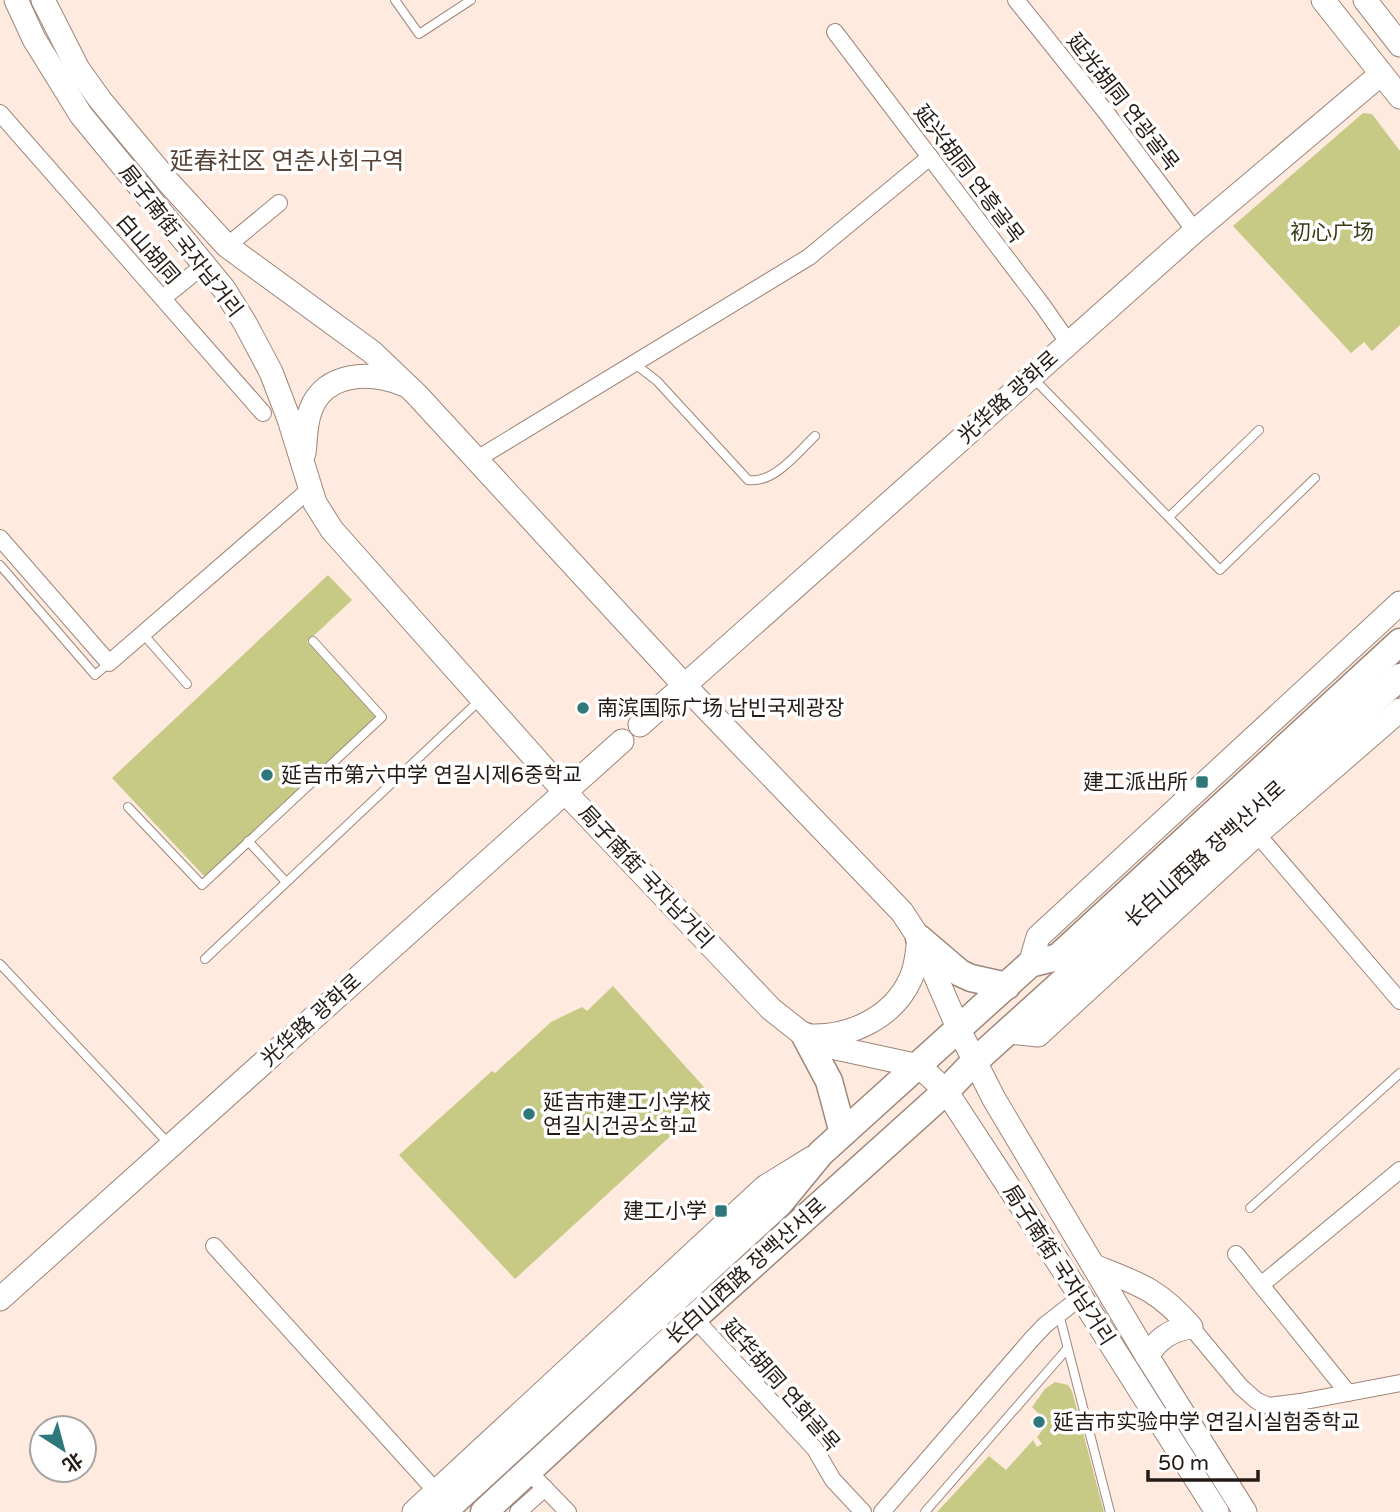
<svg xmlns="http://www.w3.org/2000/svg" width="1400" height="1512" viewBox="0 0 1400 1512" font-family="'Varela Round','Noto Sans SC','Noto Sans KR',sans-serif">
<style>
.green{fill:#c7ca85}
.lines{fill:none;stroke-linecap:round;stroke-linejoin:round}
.lane-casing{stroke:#9d867a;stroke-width:10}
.street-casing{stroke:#9d867a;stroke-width:18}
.secondary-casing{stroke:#9d867a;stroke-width:25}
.primary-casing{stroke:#9d867a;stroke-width:29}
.lane{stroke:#fff;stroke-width:8}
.street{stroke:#fff;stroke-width:16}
.secondary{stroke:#fff;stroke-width:23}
.primary{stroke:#fff;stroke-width:26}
.poi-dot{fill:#2e787c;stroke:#fff;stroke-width:2.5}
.labels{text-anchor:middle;stroke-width:7;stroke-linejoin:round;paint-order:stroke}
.street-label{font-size:21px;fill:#241b16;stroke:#fff}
.park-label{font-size:21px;fill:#383912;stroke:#fff}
.poi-label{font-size:21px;fill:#241b16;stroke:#fff;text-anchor:start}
.quarter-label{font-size:24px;fill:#574338;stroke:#fff}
</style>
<rect width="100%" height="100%" fill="#ffeadf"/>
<g class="green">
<path d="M1363,113l9,1 28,37v174l-28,26 -8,-9 -13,11 -118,-127z"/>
<path d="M328,575l24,25 -45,42 69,75 -171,160 -93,-99z"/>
<path d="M613,986l100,111 -198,182 -116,-124 93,-84 3,2 56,-51 31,-15 5,4z"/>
<path d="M1055,1382l13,3 4,6 32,121h-167l52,-56 17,14 27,-30 4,7 5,-3 -5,-7 11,-14 -16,-16 13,-18z"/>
</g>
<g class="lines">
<g class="lane-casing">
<g id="lane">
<path d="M395,0l24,34 52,-34"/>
<path d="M635,364l22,17 91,99c26,4 49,-27 67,-44"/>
<path d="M1034,379l186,191 95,-92"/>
<path d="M1169,517l90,-87"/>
<path d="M0,565l95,110 14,-12"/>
<path d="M143,634l44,50"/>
<path d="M128,807l74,78 180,-168 -69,-76"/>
<path d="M248,841l38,41"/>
<path d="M205,959l274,-258"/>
<path d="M0,964l169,180"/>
<path d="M1250,1208l150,-135"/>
<path d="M1059,1314l51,198"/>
<path d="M925,1512l142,-163"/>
</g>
</g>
<g class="street-casing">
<g id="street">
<path d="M1016,0l89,111 90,120"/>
<path d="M835,32l208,274 25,36"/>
<path d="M0,113l263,300"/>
<path d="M227,246l52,-43"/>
<path d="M163,298l41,-33"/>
<path d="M477,459l332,-202 121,-100"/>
<path d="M0,538l109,125 201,-174"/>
<path d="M1257,834l143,167"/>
<path d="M214,1246l229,253"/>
<path d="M1236,1254l112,139"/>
<path d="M1261,1285l139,-115"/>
<path d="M694,1318l121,131 18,31 30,32"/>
<path d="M1191,1327l50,60 16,14 12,5 31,-4 100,-19"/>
<path d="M528,1471l40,41"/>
<path d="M518,1512l27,-24"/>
<path d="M882,1512l148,-171 15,-16 36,-28"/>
</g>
</g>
<g class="secondary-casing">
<g id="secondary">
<path d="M16,0l18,39 47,76 143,174 21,34 26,49 18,47 26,84 17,27 233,262 206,217 38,30 13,6 97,21 27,25 135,206 136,215"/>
<path d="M43,0l35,69 23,32 69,83 57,62 145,106 45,43 267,290 218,227 17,26 40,92 35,69 153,257 98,156"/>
<path d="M1323,0l77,97"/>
<path d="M1365,0l35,45"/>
<path d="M304,453c2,-15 1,-30 7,-44 14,-37 60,-38 91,-25"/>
<path d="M640,725l555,-494 186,-157"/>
<path d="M1030,964l8,-27 362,-334"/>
<path d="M1010,1032l28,3 219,-201 143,-124"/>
<path d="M812,1036c39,1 81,-19 98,-56 7,-13 7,-28 9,-42"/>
<path d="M1094,1266c45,18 64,23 97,61 -21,3 -33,12 -44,29"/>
<path d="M0,1299l622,-558"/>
<path d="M414,1512l351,-325 47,-29"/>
</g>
</g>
<g class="primary-casing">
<g id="primary">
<path d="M919,938l41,35 11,5 36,8"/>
<path d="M805,1036l24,45 14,52"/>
<path d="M443,1512l336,-308 42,-51 209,-189 28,-7 342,-315"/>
<path d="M484,1512l210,-194 252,-227 28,-29 426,-385"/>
</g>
</g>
<use href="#lane" class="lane"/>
<use href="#street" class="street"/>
<use href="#secondary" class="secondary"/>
<use href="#primary" class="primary"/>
</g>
<g class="poi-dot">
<circle cx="583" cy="708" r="7"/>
<circle cx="267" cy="775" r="7"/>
<rect x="1195" y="775" width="14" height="14" rx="3.5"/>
<circle cx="529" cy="1114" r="7"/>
<rect x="714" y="1204" width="14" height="14" rx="3.5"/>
<circle cx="1039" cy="1422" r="7"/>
</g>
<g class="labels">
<g class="street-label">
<text transform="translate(1123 102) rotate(52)" y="7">延光胡同 연광골목</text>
<text transform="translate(969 174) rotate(53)" y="7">延兴胡同 연흥골목</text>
<text transform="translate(181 241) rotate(52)" y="7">局子南街 국자남거리</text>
<text transform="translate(148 249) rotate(49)" y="7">白山胡同</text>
<text transform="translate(1008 397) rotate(-42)" y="7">光华路 광화로</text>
<text transform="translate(1205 854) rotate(-42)" y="7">长白山西路 장백산서로</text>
<text transform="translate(646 877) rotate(47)" y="7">局子南街 국자남거리</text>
<text transform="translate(311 1020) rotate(-42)" y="7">光华路 광화로</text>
<text transform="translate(1059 1265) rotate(57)" y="7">局子南街 국자남거리</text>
<text transform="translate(746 1271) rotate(-42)" y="7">长白山西路 장백산서로</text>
<text transform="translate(781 1385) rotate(49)" y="7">延华胡同 연화골목</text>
</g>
<g class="park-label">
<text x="1332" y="239">初心广场</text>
</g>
<g class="poi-label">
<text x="597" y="715">南滨国际广场 남빈국제광장</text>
<text x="281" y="782">延吉市第六中学 연길시제6중학교</text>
<text x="1188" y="789" text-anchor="end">建工派出所</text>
<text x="543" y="1109">延吉市建工小学校<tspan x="543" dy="24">연길시건공소학교</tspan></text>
<text x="707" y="1218" text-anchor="end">建工小学</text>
<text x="1053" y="1429">延吉市实验中学 연길시실험중학교</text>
</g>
<g class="quarter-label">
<text x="287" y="169">延春社区 연춘사회구역</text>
</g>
</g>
<g transform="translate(63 1449) rotate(144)"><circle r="33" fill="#ffffff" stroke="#a7a4a2" stroke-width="2"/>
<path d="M0-5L12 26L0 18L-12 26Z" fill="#2e787c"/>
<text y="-10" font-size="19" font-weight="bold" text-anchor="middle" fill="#241b16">北</text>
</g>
<path d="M1148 1470v10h110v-10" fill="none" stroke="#241b16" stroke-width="3.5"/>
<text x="1158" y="1470" font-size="21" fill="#241b16" stroke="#ffffff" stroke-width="5" paint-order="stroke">50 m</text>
</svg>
